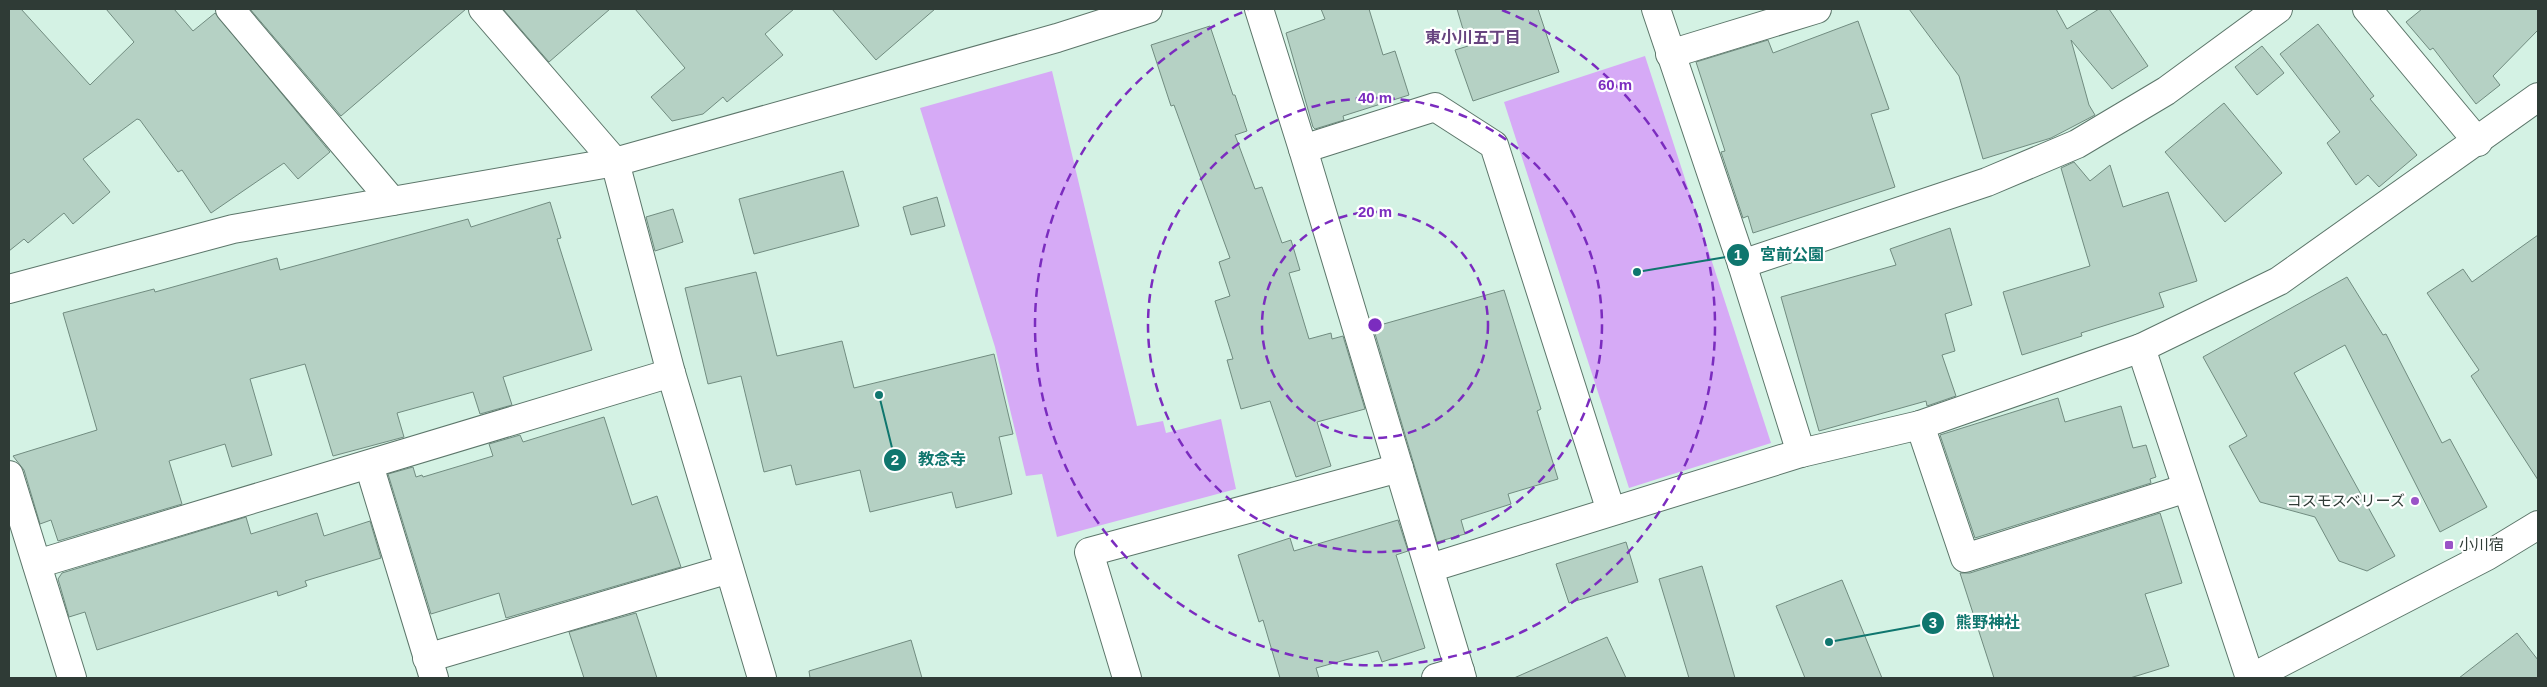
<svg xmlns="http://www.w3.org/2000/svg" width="2547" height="687" viewBox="0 0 2547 687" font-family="Arial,'Noto Sans JP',sans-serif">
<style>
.green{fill:#d6aaf6}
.building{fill:#b5d1c4;stroke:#718c80}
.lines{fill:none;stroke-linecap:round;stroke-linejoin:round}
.minor-casing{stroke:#5c766a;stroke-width:30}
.tertiary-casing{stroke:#5c766a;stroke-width:30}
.minor{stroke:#fff;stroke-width:28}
.tertiary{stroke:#fff;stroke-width:28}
.ring{fill:none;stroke:#7b2cbf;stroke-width:2.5;stroke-dasharray:9 6}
.poi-dot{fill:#9a53c7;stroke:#fff;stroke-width:2}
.labels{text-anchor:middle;stroke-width:4.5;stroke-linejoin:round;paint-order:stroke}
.poi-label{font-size:15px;fill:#2f3b36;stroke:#fff;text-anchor:end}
.neighbourhood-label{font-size:16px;font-weight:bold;fill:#67447f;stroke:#fff}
.centre{fill:#7b2cbf;stroke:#fff;stroke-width:2.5}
.ring-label{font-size:15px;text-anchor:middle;font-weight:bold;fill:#7b2cbf;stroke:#fff;stroke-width:4.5;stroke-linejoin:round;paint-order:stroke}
.leader{fill:none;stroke:#0f766e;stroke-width:2}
.callout-dot{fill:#0f766e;stroke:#fff;stroke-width:2}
.mark-label{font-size:15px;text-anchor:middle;font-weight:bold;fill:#fff}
.callout-label{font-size:16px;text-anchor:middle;font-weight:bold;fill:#0f766e;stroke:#fff;stroke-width:4.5;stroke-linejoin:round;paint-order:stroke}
</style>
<rect width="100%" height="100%" fill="#d4f2e4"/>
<g class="green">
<path d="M1645,56l126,387 -142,45 -125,-386z"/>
<path d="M1052,71l85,355 26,-5 3,12 55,-14 15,70 -179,48 -15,-63 -16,2 -31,-129 -75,-239z"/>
</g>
<g class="building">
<path d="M9,9h12l69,76 44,-43 -28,-33h68l19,22 22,-18 115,139 -32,27 -14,-16 -73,50 -29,-43 -4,2 -38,-52 -3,-1 -54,40 27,33 -37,32 -9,-11 -36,30 -4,-4 -15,12z"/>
<path d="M250,9h216l-125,107z"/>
<path d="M503,9h107l-61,53z"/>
<path d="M635,9h159l-29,25 18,21 -56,47 -4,-5 -20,17 -31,7 -21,-24 34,-29z"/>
<path d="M832,9h103l-59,51z"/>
<path d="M1321,9h48l14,46 12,-4 14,44 -66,21 1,4 -29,9 -2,-2 -27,-94 39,-14z"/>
<path d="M1457,9h81l21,63 -86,29 -18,-51 13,-4z"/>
<path d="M1909,9h147l11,20 32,-20h10l39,57 -36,23 -41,-49 18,65 6,10 -44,23 -68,21 -24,-83z"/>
<path d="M2422,9h116v21l-45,46 7,9 -24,19 -43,-56 -3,2 -24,-28z"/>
<path d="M1858,21l31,88 -18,5 24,73 -142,46 -5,-17 -5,2 -22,-66 4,-1 -29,-89 72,-22 5,13z"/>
<path d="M2318,24l56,72 -4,3 47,56 -38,32 -11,-12 -12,10 -29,-42 13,-11 -60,-78z"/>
<path d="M1210,26l23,69h2l12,36 -12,4 20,54 7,-2 20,56 9,-3 9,30 -11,3 20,66 22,-6 1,6 11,-3 22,73 -48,13 14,44 -35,11 -26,-76 -29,8 -14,-49 6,-1 -18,-58 15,-5 -11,-34 11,-4 -56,-153 -3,1 -20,-61z"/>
<path d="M2262,46l22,27 -27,22 -22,-28z"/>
<path d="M2224,103l58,70 -57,49 -60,-70z"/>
<path d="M2074,162l16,19 20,-16 13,42 45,-15 29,89 -38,12 5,14 -83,26 1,3 -60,19 -19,-63 87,-26 -29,-98z"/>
<path d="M843,171l16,55 -105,28 -15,-55z"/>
<path d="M937,197l8,29 -34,9 -8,-28z"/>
<path d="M550,202l11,36 -4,1 35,111 -89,27 9,28 -32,9 -7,-22 -76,21 7,24 -71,19 -28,-92 -55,15 22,76 -40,12 -7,-23 -56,17 13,43 -124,37 -7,-21 -11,4 -16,-54 -11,-14 84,-26 -34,-117 91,-24 1,3 122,-34 3,12 188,-51 3,8z"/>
<path d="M673,209l10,33 -28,9 -9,-34z"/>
<path d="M1950,228l22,77 -27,9 10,37 -13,4 14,41 -29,10 -1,-5 -107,30 -38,-134 115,-32 -6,-16z"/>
<path d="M2538,235v245l-67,-104 8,-6 -52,-77 36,-24 9,13z"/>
<path d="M756,272l21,84 65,-15 12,47 140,-34 19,80 -14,3 13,57 -56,14 -4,-16 -82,20 -10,-42 -64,15 -5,-20 -27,7 -23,-96 -33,8 -23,-96z"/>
<path d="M2347,277l36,58 3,-1 56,109 8,-4 37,68 -47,25 -95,-187 -51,28 101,183 -28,15 -28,-10 -24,-44 -55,-15 -31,-56 18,-10 -44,-79z"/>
<path d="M1504,290l37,119 -4,2 21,68 -50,15 3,10 -50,16 4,14 -28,8 -64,-215z"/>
<path d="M2058,398l7,24 56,-16 12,42 13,-3 10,32 -6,2 1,4 -176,55 -35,-103z"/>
<path d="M604,417l28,88 25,-9 24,71 -175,51 -7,-25 -68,21 -43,-140 25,-7 3,10 6,-2 1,2 70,-21 -4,-12 31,-9 3,7z"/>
<path d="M317,513l7,23 46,-15 11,37 -76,23 2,5 -29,10 -1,-5 -180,59 -12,-38 -16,5 -11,-38 4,-6 184,-56 5,17z"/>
<path d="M2160,513l22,70 -37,11 24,72 -39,12h-136l-34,-105h10z"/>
<path d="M1398,520l10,31 -12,4 29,93 -43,14 -4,-11 -62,17 3,10h-39l-17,-58 -4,2 -21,-67 52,-17 4,13z"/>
<path d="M1626,542l12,40 -69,21 -13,-39z"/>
<path d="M1702,566l33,112h-46l-30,-99z"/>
<path d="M1842,580l40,98h-77l-29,-72z"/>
<path d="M636,613l21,65h-73l-15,-46z"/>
<path d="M2517,633l21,27v18h-79z"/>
<path d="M1607,637l19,41h-112z"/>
<path d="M911,640l11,38h-112l-1,-7z"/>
</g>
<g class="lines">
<g class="minor-casing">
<g id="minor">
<path d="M230,9l162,192"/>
<path d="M483,9l132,153 56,211 91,305"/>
<path d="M1259,9l44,140 159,529"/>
<path d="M1656,9l86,255 59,189"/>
<path d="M2367,9l111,133"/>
<path d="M1670,54l147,-45"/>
<path d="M1303,149l132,-42 59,38 117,366"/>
<path d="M1742,264l245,-82 90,-38 89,-53 112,-82"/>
<path d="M2141,348l109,330"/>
<path d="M1920,425l45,133 222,-70"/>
<path d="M369,465l65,213"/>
<path d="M9,475l63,203"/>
<path d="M37,564l634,-191"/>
<path d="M1430,568l371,-115 119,-28 221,-77 138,-67 259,-184"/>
<path d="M427,658l302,-89"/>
<path d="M1127,678l-38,-126 310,-84"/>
<path d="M1436,678l24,-7"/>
</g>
</g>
<g class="tertiary-casing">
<g id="tertiary">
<path d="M9,289l224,-60 382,-67 442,-124 91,-29"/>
<path d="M2251,678l236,-122 51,-31"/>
</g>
</g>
<use href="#minor" class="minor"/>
<use href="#tertiary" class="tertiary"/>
</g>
<g class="ring">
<circle cx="1375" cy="325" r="113"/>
<circle cx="1375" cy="325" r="227"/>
<path d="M1502 10A340 340 0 1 1 1248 10"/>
</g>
<g class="poi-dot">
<circle cx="2415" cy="501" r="5"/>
<rect x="2444" y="540" width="10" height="10" rx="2.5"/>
</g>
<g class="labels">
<g class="poi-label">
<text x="2405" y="506">コスモスベリーズ</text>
<text x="2459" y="550" text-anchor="start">小川宿</text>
</g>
<g class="neighbourhood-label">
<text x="1473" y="43">東小川五丁目</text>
</g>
</g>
<circle cx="1375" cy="325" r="8" class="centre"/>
<g class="ring-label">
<text x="1615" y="90">60 m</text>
<text x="1375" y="103">40 m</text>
<text x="1375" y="217">20 m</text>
</g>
<path class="leader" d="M1637 272L1738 255M879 395L895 460M1829 642L1933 623"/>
<g class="callout-dot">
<circle cx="1637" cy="272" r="5"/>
<circle cx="879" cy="395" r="5"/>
<circle cx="1829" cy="642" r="5"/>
<circle cx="1738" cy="255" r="12"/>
<circle cx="895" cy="460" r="12"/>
<circle cx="1933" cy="623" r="12"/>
</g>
<g class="mark-label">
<text x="1738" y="260">1</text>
<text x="895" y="465">2</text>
<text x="1933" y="628">3</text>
</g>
<g class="callout-label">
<text x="1792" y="260">宮前公園</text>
<text x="942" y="465">教念寺</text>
<text x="1988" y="628">熊野神社</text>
</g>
<rect width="2547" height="687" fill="none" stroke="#2f3b36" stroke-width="20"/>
</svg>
